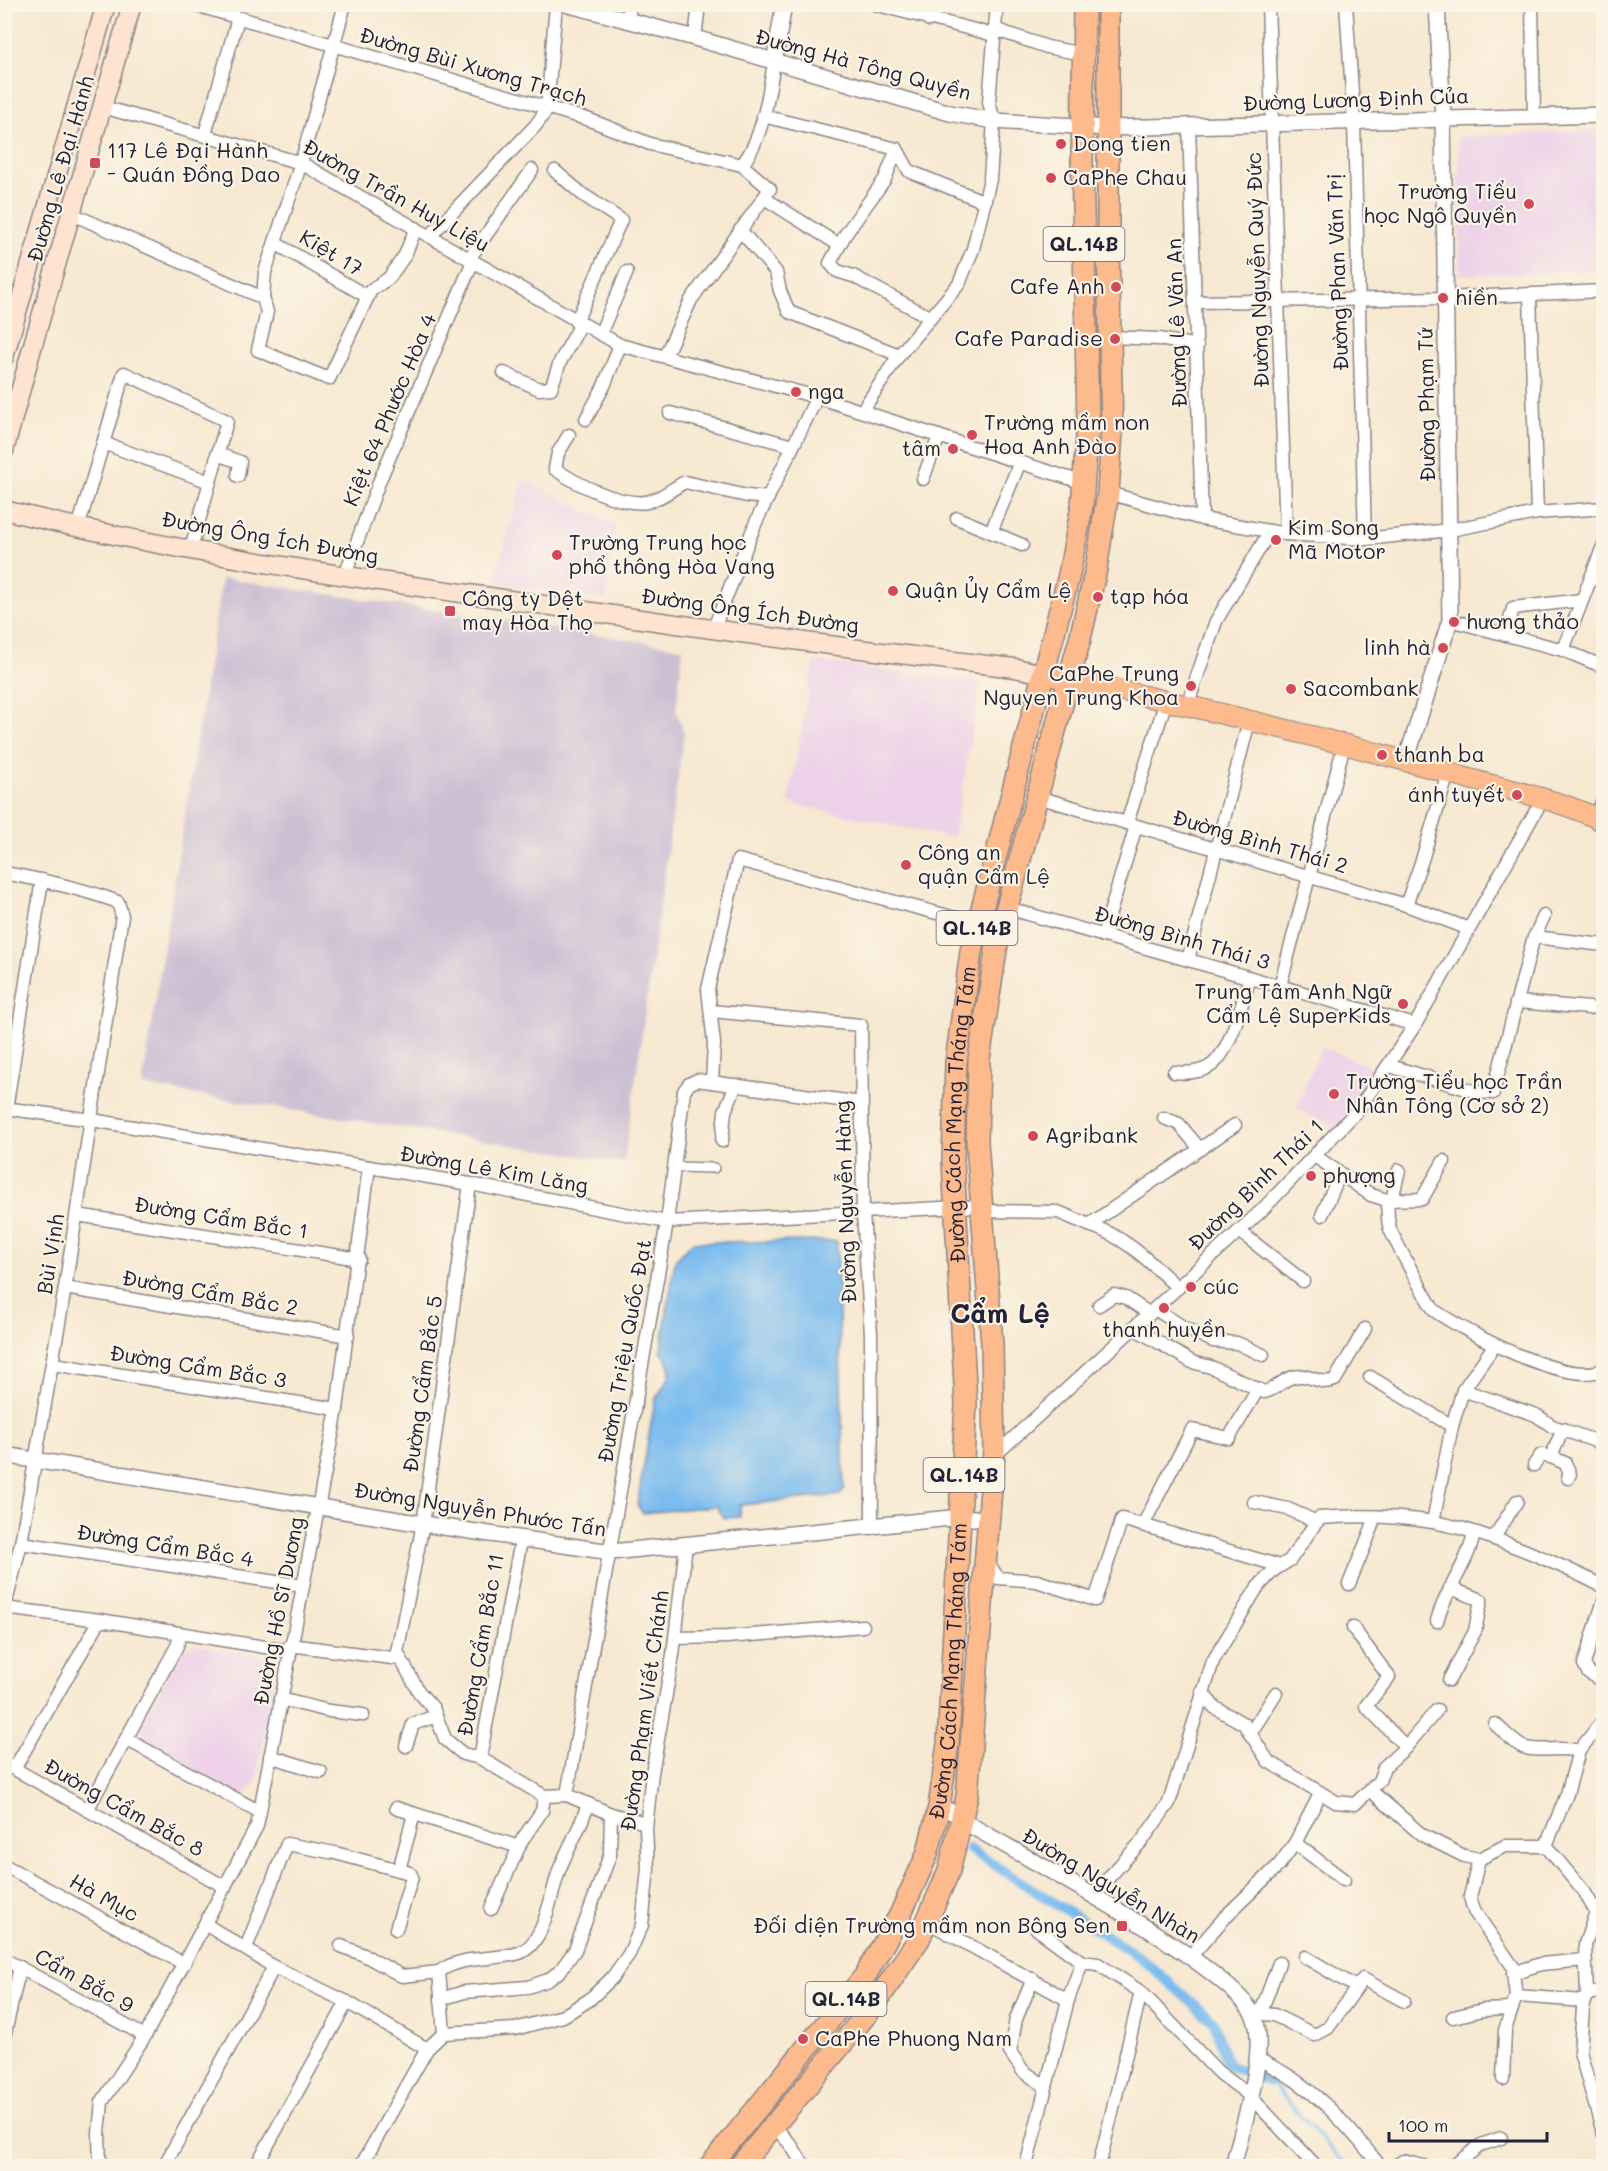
<svg xmlns="http://www.w3.org/2000/svg" width="1608" height="2171" viewBox="0 0 1608 2171" font-family="Mali,sans-serif">
<style>
.built{fill:#edd1e9}
.industrial{fill:#ccbfd4}
.water{fill:#7abcef;stroke:#4e6f95;stroke-width:1.5}
.lines{fill:none;stroke-linecap:round;stroke-linejoin:round}
.stream{stroke:#7abcef;stroke-width:3}
.canal{stroke:#7abcef;stroke-width:10}
.pedestrian-casing{stroke:#8c8586;stroke-width:12}
.minor-casing{stroke:#8c8586;stroke-width:15}
.tertiary-casing{stroke:#8c8586;stroke-width:18}
.secondary-casing{stroke:#8c8586;stroke-width:21}
.primary-casing{stroke:#8c8586;stroke-width:22}
.trunk-casing{stroke:#8c8586;stroke-width:24}
.pedestrian{stroke:#fff;stroke-width:9}
.minor{stroke:#fff;stroke-width:12}
.tertiary{stroke:#fff;stroke-width:15}
.secondary{stroke:#fee3d1;stroke-width:18}
.primary{stroke:#fcba8d;stroke-width:20}
.trunk{stroke:#fcba8d;stroke-width:21}
.poi-dot{fill:#d1495b;stroke:#fcf5e5;stroke-width:2}
.labels{text-anchor:middle;stroke-width:4.5;stroke-linejoin:round;paint-order:stroke}
.shield{fill:#fcf5e5;stroke:#63616e;stroke-width:1.5}
.shield-label{font-size:20px;font-weight:bold;fill:#22223b}
.street-label{font-size:21px;fill:#22223b;stroke:#fcf5e5}
.poi-label{font-size:21px;fill:#22223b;stroke:#fcf5e5;text-anchor:start}
.district-label{font-size:27px;font-weight:bold;fill:#22223b;stroke:#fcf5e5}
</style>
<rect width="100%" height="100%" fill="#fcf5e5"/>
<filter id="ink" filterUnits="userSpaceOnUse"><feTurbulence type="fractalNoise" baseFrequency=".0167" numOctaves="2"/><feDisplacementMap in="SourceGraphic" scale="12" xChannelSelector="R" yChannelSelector="G"/><feConvolveMatrix kernelMatrix="1 2 1 2 8 2 1 2 1" color-interpolation-filters="sRGB"/></filter>
<filter id="wash" filterUnits="userSpaceOnUse"><feTurbulence type="fractalNoise" baseFrequency=".008" numOctaves="4" result="noise"/><feDisplacementMap in="SourceGraphic" scale="24" xChannelSelector="R" yChannelSelector="G"/><feGaussianBlur stdDeviation="1.35" result="paint"/><feColorMatrix in="noise" values="0 0 0 0 0 0 0 0 0 0 0 0 0 0 0 0 0 1.4 0 .05"/><feComposite in="paint" operator="in"/></filter>
<g filter="url(#wash)">
<rect width="100%" height="100%" fill="#f7e8d1"/>
<g class="built">
<path d="M1599,130l-2,141 -137,4 -2,-138z"/>
<path d="M523,479l93,47 -10,74 -112,-17z"/>
<path d="M814,661l167,22 -28,155 -165,-35z"/>
<path d="M1321,1047l57,23 -39,59 -43,-20z"/>
<path d="M194,1644l77,14 5,7 -20,118 -13,14 -98,-56 -5,-15 43,-76z"/>
</g>
<path class="industrial" d="M222,578l461,70 -7,63 8,22 -60,430 -482,-77z"/>
<path class="water" d="M837,1241l7,249 -4,5 -100,10v12l-15,1 -6,-6 -2,-6 -74,7 -6,-8 18,-105 14,-22 1,-12 -9,-16 14,-89 17,-19z"/>
<g class="lines">
<path class="stream" d="M1270,2082l77,84"/>
<path class="canal" d="M969,1849l172,109 73,64 14,43 42,17"/>
</g>
</g>
<g filter="url(#ink)">
<g class="lines">
<g class="pedestrian-casing">
<path id="pedestrian" d="M673,1167l41,1"/>
</g>
<g class="minor-casing">
<g id="minor">
<path d="M192,4l398,116 60,24 92,21"/>
<path d="M874,4l120,31"/>
<path d="M1268,4l18,530"/>
<path d="M1346,4l8,118 11,417"/>
<path d="M1532,4l2,113"/>
<path d="M628,20l2,-16"/>
<path d="M929,20l2,-16"/>
<path d="M994,29l53,18 35,7"/>
<path d="M695,38l4,-34"/>
<path d="M103,107l198,56 319,182 197,52 267,86"/>
<path d="M763,116l134,33 12,22 76,31"/>
<path d="M1189,125l13,394"/>
<path d="M205,134l33,-116"/>
<path d="M897,149l-12,30 -40,56 -15,28 7,8 16,5 78,42"/>
<path d="M742,165c21,-27 26,-68 32,-102"/>
<path d="M555,171l27,23 39,26 -45,102"/>
<path d="M764,198l75,47"/>
<path d="M72,214l191,84 2,-26 36,-109 44,-159"/>
<path d="M740,230l36,42 4,19 9,21 110,43"/>
<path d="M430,236l106,-111 11,-16 9,-105"/>
<path d="M275,243l93,54"/>
<path d="M469,259l63,-89"/>
<path d="M1530,294l7,219"/>
<path d="M263,298l4,14 -9,38 71,29 42,-89 18,-12 16,-23 11,-27"/>
<path d="M1196,302l249,-4 159,-7"/>
<path d="M600,334l27,-62"/>
<path d="M1111,337l48,2 38,7"/>
<path d="M665,356l26,-56 79,-111 -28,-24"/>
<path d="M504,373l35,16 12,-1 9,-26 21,-38"/>
<path d="M862,411l37,-56 60,-71 14,-35 17,-70 4,-58 -5,-19 8,-98"/>
<path d="M670,413l123,33"/>
<path d="M586,419l18,-33 16,-41"/>
<path d="M569,435l-11,18 -3,16c21,15 66,37 92,33 14,-3 26,-14 38,-20l62,14 21,2"/>
<path d="M103,443l107,39"/>
<path d="M217,454l23,8 -2,14"/>
<path d="M923,479l16,-43"/>
<path d="M1108,493l94,26 84,15 79,5 85,-9 87,-17 67,-5"/>
<path d="M957,518l34,14 29,-70"/>
<path d="M78,528l46,-155 103,48 -36,128"/>
<path d="M991,532l31,13"/>
<path d="M345,575l34,-93 94,-221"/>
<path d="M1450,620l113,30 41,17"/>
<path d="M713,630l43,-108 61,-125"/>
<path d="M1506,635l7,-27 69,-8"/>
<path d="M1563,650l41,-106"/>
<path d="M1187,706l29,-85 54,-90"/>
<path d="M1038,797l368,108 63,24"/>
<path d="M1595,817l9,-19"/>
<path d="M1127,823l39,-122"/>
<path d="M4,873c39,7 77,15 114,29l4,14 -57,372 -44,255 -17,67"/>
<path d="M1406,905l16,-45 26,-87"/>
<path d="M1007,908l408,117"/>
<path d="M1103,936l33,-110"/>
<path d="M1534,937l70,8"/>
<path d="M1188,960l61,-239"/>
<path d="M1280,986l64,-241"/>
<path d="M1516,1002l74,6"/>
<path d="M711,1011l150,14 2,188 8,121 1,194"/>
<path d="M1390,1066l87,26 16,1 40,-153 11,-24"/>
<path d="M1174,1072c14,2 34,0 43,-12 16,-18 25,-59 33,-82"/>
<path d="M712,1082l2,-38 -6,-55 30,-129 240,64"/>
<path d="M4,1108l88,12 378,64 197,38 313,-16"/>
<path d="M1164,1118l15,6 21,25"/>
<path d="M4,1122l38,-242"/>
<path d="M722,1141l3,-30 11,-26"/>
<path d="M1315,1156l56,39 16,5c1,9 0,20 3,29 2,6 41,79 45,82 31,21 134,77 169,58"/>
<path d="M470,1184l-47,340 -26,128 22,40 14,16 12,31 18,15 17,4 64,38 23,-1 44,19 35,9"/>
<path d="M1387,1200l35,-1 22,-38"/>
<path d="M1392,1200l7,-30"/>
<path d="M980,1211l78,1 31,13 146,-100"/>
<path d="M77,1215l282,44"/>
<path d="M1322,1215l18,-41"/>
<path d="M1089,1225c36,11 62,38 89,63"/>
<path d="M1239,1231l64,50"/>
<path d="M65,1288l283,48"/>
<path d="M1099,1305l15,-10 12,3 24,16"/>
<path d="M1155,1309l28,18 30,14 24,2 26,12"/>
<path d="M1134,1328l58,34 19,5 53,25c14,-2 20,-17 38,-16 12,1 20,9 33,4l30,-51"/>
<path d="M53,1364l284,45"/>
<path d="M1370,1377l82,49"/>
<path d="M1463,1390l73,25 16,11 52,18"/>
<path d="M994,1456l267,-245 97,-101 57,-85 127,-225"/>
<path d="M1551,1457l14,6 5,11 -2,4"/>
<path d="M1534,1465l7,-10 10,2 12,-28"/>
<path d="M1254,1502l34,7 29,13"/>
<path d="M1433,1522l19,-96 11,-36 31,-44"/>
<path d="M1143,1525l49,-95 37,8 29,-49"/>
<path d="M1493,1539l24,-38"/>
<path d="M21,1543l282,43"/>
<path d="M987,1561l11,17 39,3 58,19 27,-81 158,47"/>
<path d="M1349,1584l23,-56 1,-11"/>
<path d="M1604,1600l-20,64 4,8 16,11"/>
<path d="M4,1608l96,12 189,31"/>
<path d="M1437,1621c8,-31 30,-55 37,-87"/>
<path d="M1353,1628l36,49 -23,29 40,41"/>
<path d="M675,1638l52,-1 136,-11"/>
<path d="M290,1645l110,14"/>
<path d="M1449,1680l26,-49 6,-31 -31,-12"/>
<path d="M1202,1692l12,15 30,17 24,37 68,41 19,2 24,-23 5,-14 20,-18 33,-39"/>
<path d="M280,1699l49,12 34,4"/>
<path d="M1495,1724c8,7 17,17 26,22 14,8 40,-1 58,5l-12,43 -21,52"/>
<path d="M1250,1734l26,-41"/>
<path d="M126,1739l134,73"/>
<path d="M406,1746l7,-22 23,-8"/>
<path d="M1579,1751l25,-32"/>
<path d="M270,1756l51,16"/>
<path d="M480,1758l41,-218"/>
<path d="M4,1763l221,124"/>
<path d="M14,1769l86,-149"/>
<path d="M1370,1790l52,45 42,21 15,3 26,-13h41l39,47 11,19 -11,32 2,51 -4,13 -3,44 24,84"/>
<path d="M567,1795l100,-573 17,-131 5,-7 8,-4 164,23"/>
<path d="M396,1808l123,39"/>
<path d="M87,1810l90,-164 3,-12"/>
<path d="M1295,1843l49,37"/>
<path d="M1479,1859l-9,38 4,14 42,60"/>
<path d="M4,1865l180,99"/>
<path d="M399,1870l15,-56"/>
<path d="M1092,1896l50,-55 27,-38 44,-142 44,-73 17,-18 16,-10 29,-42c37,-3 77,-2 114,4 52,9 123,40 171,65"/>
<path d="M491,1909l31,-69 20,-29 2,-15"/>
<path d="M928,1922l140,78"/>
<path d="M205,1924l69,43 73,35 80,47"/>
<path d="M1037,1929l45,33"/>
<path d="M341,1946l23,9 38,21 37,-4 5,61"/>
<path d="M246,1948l41,-104 48,9 75,20 2,4 -16,52"/>
<path d="M1190,1957l37,-42 52,-50 16,-22 25,-49"/>
<path d="M1305,1957l51,30"/>
<path d="M4,1959l141,77"/>
<path d="M1082,1962l16,2 43,28 76,79 32,24 67,71"/>
<path d="M439,1972c21,-17 55,-11 80,-19 27,-9 32,-63 41,-85 9,-22 21,-41 28,-64"/>
<path d="M1033,1979l-17,40 -6,33 13,19 22,15"/>
<path d="M1587,1995l17,-5"/>
<path d="M1516,1996l68,5"/>
<path d="M441,1999l23,-7 64,-5 20,-7 12,-9 15,-21 35,-95 1,-41"/>
<path d="M1261,2012l18,-49"/>
<path d="M1253,2013l21,2 41,20 13,-7 35,-49 41,22"/>
<path d="M1453,2017l30,-7 29,-1"/>
<path d="M4,2037l16,-70"/>
<path d="M1257,2059c52,22 89,64 123,107"/>
<path d="M1503,2079l2,-49 11,-34 -3,-23 28,-9 44,-4"/>
<path d="M774,2126l17,19 13,21"/>
<path d="M100,2166l-1,-33 3,-31 43,-66 112,-210 80,-417 32,-242"/>
<path d="M164,2166l110,-199"/>
<path d="M256,2166l91,-164"/>
<path d="M361,2166l66,-117 17,-16 71,-4 48,-13 26,-16 23,-22 17,-24 13,-29 6,-56 -2,-41 6,-55 21,-118 13,-110"/>
<path d="M1026,2166l42,-166 14,-38"/>
<path d="M1099,2166l42,-174"/>
<path d="M1395,2166l8,-5 20,5"/>
<path d="M1453,2166l28,-21 20,-7"/>
</g>
</g>
<g class="tertiary-casing">
<g id="tertiary">
<path d="M566,4l129,34 255,75 44,8 115,7 495,-13"/>
<path d="M774,63l10,-59"/>
<path d="M1406,761l44,-141 -7,-502 -6,-114"/>
<path d="M4,1455l419,69 188,28 350,-35 27,2"/>
<path d="M939,1807l23,9 8,9c52,31 269,145 285,194 12,35 -13,110 -22,147"/>
</g>
</g>
<g class="secondary-casing">
<g id="secondary">
<path d="M4,357l102,-353"/>
<path d="M4,451l28,-103 100,-344"/>
<path d="M4,510c160,40 324,64 486,87 175,26 349,51 525,71l29,6"/>
</g>
</g>
<g class="primary-casing">
<path id="primary" d="M1044,674c138,29 276,62 412,101 46,14 106,24 148,47"/>
</g>
<g class="trunk-casing">
<g id="trunk">
<path id="s1" d="M710,2166l155,-190 35,-61 27,-60 12,-48 9,-63 18,-340 -13,-243 3,-98 15,-112 98,-376 13,-69 6,-85 -6,-258 2,-159"/>
<path d="M740,2166l135,-162 44,-65 30,-68 18,-75 27,-345 -2,-107 -15,-202 2,-83 18,-115 83,-305 16,-70 12,-76 4,-61 -4,-192v-236"/>
</g>
</g>
<use href="#pedestrian" class="pedestrian"/>
<use href="#minor" class="minor"/>
<use href="#tertiary" class="tertiary"/>
<use href="#secondary" class="secondary"/>
<use href="#primary" class="primary"/>
<use href="#trunk" class="trunk"/>
</g>
</g>
<g class="poi-dot">
<circle cx="1061" cy="144" r="6"/>
<rect x="89" y="157" width="12" height="12" rx="3"/>
<circle cx="1051" cy="178" r="6"/>
<circle cx="1529" cy="204" r="6"/>
<circle cx="1116" cy="287" r="6"/>
<circle cx="1443" cy="298" r="6"/>
<circle cx="1115" cy="339" r="6"/>
<circle cx="796" cy="392" r="6"/>
<circle cx="972" cy="435" r="6"/>
<circle cx="953" cy="449" r="6"/>
<circle cx="1276" cy="540" r="6"/>
<circle cx="557" cy="555" r="6"/>
<circle cx="893" cy="591" r="6"/>
<circle cx="1098" cy="597" r="6"/>
<rect x="444" y="605" width="12" height="12" rx="3"/>
<circle cx="1454" cy="622" r="6"/>
<circle cx="1443" cy="648" r="6"/>
<circle cx="1191" cy="686" r="6"/>
<circle cx="1291" cy="689" r="6"/>
<circle cx="1382" cy="755" r="6"/>
<circle cx="1517" cy="795" r="6"/>
<circle cx="906" cy="865" r="6"/>
<circle cx="1403" cy="1004" r="6"/>
<circle cx="1334" cy="1094" r="6"/>
<circle cx="1033" cy="1136" r="6"/>
<circle cx="1311" cy="1176" r="6"/>
<circle cx="1191" cy="1287" r="6"/>
<circle cx="1164" cy="1308" r="6"/>
<rect x="1116" y="1920" width="12" height="12" rx="3"/>
<circle cx="803" cy="2039" r="6"/>
</g>
<g class="labels">
<g class="shield">
<rect x="1043.5" y="227" width="81" height="34" rx="4.5"/>
<rect x="936.5" y="911" width="81" height="34" rx="4.5"/>
<rect x="923.5" y="1458" width="81" height="34" rx="4.5"/>
<rect x="805.5" y="1982" width="81" height="34" rx="4.5"/>
</g>
<g class="shield-label">
<text x="1084" y="251">QL.14B</text>
<text x="977" y="935">QL.14B</text>
<text x="964" y="1482">QL.14B</text>
<text x="846" y="2006">QL.14B</text>
</g>
<g class="street-label">
<text transform="translate(863 65) rotate(15)" y="7">Đường Hà Tông Quyền</text>
<text transform="translate(473 67) rotate(16)" y="7">Đường Bùi Xương Trạch</text>
<text transform="translate(1356 100) rotate(-2)" y="7">Đường Lương Định Của</text>
<text transform="translate(61 169) rotate(-74)" y="7">Đường Lê Đại Hành</text>
<text transform="translate(396 196) rotate(29)" y="7">Đường Trần Huy Liệu</text>
<text transform="translate(331 253) rotate(31)" y="7">Kiệt 17</text>
<text transform="translate(1258 270) rotate(-92)" y="7">Đường Nguyễn Quý Đức</text>
<text transform="translate(1338 272) rotate(-92)" y="7">Đường Phan Văn Trị</text>
<text transform="translate(1177 323) rotate(-92)" y="7">Đường Lê Văn An</text>
<text transform="translate(1427 405) rotate(-91)" y="7">Đường Phạm Tứ</text>
<text transform="translate(390 410) rotate(-67)" y="7">Kiệt 64 Phước Hòa 4</text>
<text transform="translate(270 538) rotate(10)" y="7">Đường Ông Ích Đường</text>
<text transform="translate(750 611) rotate(8)" y="7">Đường Ông Ích Đường</text>
<text transform="translate(1260 842) rotate(16)" y="7">Đường Bình Thái 2</text>
<text transform="translate(1182 938) rotate(16)" y="7">Đường Bình Thái 3</text>
<text dy="7" stroke="none"><textPath href="#s1" startOffset="1125">Đường Cách Mạng Tháng Tám</textPath></text>
<text transform="translate(494 1170) rotate(10)" y="7">Đường Lê Kim Lăng</text>
<text transform="translate(1256 1185) rotate(-44)" y="7">Đường Bình Thái 1</text>
<text transform="translate(846 1202) rotate(-92)" y="7">Đường Nguyễn Hàng</text>
<text transform="translate(221 1218) rotate(9)" y="7">Đường Cẩm Bắc 1</text>
<text transform="translate(51 1254) rotate(-81)" y="7">Bùi Vịnh</text>
<text transform="translate(210 1293) rotate(10)" y="7">Đường Cẩm Bắc 2</text>
<text transform="translate(625 1351) rotate(-80)" y="7">Đường Triệu Quốc Đạt</text>
<text transform="translate(198 1367) rotate(9)" y="7">Đường Cẩm Bắc 3</text>
<text transform="translate(423 1384) rotate(-82)" y="7">Đường Cẩm Bắc 5</text>
<text transform="translate(480 1510) rotate(9)" y="7">Đường Nguyễn Phước Tấn</text>
<text transform="translate(165 1546) rotate(9)" y="7">Đường Cẩm Bắc 4</text>
<text transform="translate(279 1611) rotate(-79)" y="7">Đường Hồ Sĩ Dương</text>
<text transform="translate(481 1645) rotate(-80)" y="7">Đường Cẩm Bắc 11</text>
<text dy="7" stroke="none"><textPath href="#s1" startOffset="567">Đường Cách Mạng Tháng Tám</textPath></text>
<text transform="translate(645 1711) rotate(-82)" y="7">Đường Phạm Viết Chánh</text>
<text transform="translate(124 1808) rotate(29)" y="7">Đường Cẩm Bắc 8</text>
<text transform="translate(1111 1886) rotate(31)" y="7">Đường Nguyễn Nhàn</text>
<text transform="translate(104 1898) rotate(29)" y="7">Hà Mục</text>
<text transform="translate(84 1981) rotate(29)" y="7">Cẩm Bắc 9</text>
</g>
<g class="poi-label">
<text x="1073" y="151">Dong tien</text>
<text x="107" y="158">117 Lê Đại Hành<tspan x="107" dy="24">- Quán Đồng Dao</tspan></text>
<text x="1063" y="185">CaPhe Chau</text>
<text x="1517" y="199" text-anchor="end">Trường Tiểu<tspan x="1517" dy="24">học Ngô Quyền</tspan></text>
<text x="1104" y="294" text-anchor="end">Cafe Anh</text>
<text x="1455" y="305">hiền</text>
<text x="1103" y="346" text-anchor="end">Cafe Paradise</text>
<text x="808" y="399">nga</text>
<text x="984" y="430">Trường mầm non<tspan x="984" dy="24">Hoa Anh Đào</tspan></text>
<text x="941" y="456" text-anchor="end">tâm</text>
<text x="1288" y="535">Kim Song<tspan x="1288" dy="24">Mã Motor</tspan></text>
<text x="569" y="550">Trường Trung học<tspan x="569" dy="24">phổ thông Hòa Vang</tspan></text>
<text x="905" y="598">Quận Ủy Cẩm Lệ</text>
<text x="1110" y="604">tạp hóa</text>
<text x="462" y="606">Công ty Dệt<tspan x="462" dy="24">may Hòa Thọ</tspan></text>
<text x="1466" y="629">hương thảo</text>
<text x="1431" y="655" text-anchor="end">linh hà</text>
<text x="1179" y="681" text-anchor="end">CaPhe Trung<tspan x="1179" dy="24">Nguyen Trung Khoa</tspan></text>
<text x="1303" y="696">Sacombank</text>
<text x="1394" y="762">thanh ba</text>
<text x="1505" y="802" text-anchor="end">ánh tuyết</text>
<text x="918" y="860">Công an<tspan x="918" dy="24">quận Cẩm Lệ</tspan></text>
<text x="1391" y="999" text-anchor="end">Trung Tâm Anh Ngữ<tspan x="1391" dy="24">Cẩm Lệ SuperKids</tspan></text>
<text x="1346" y="1089">Trường Tiểu học Trần<tspan x="1346" dy="24">Nhân Tông (Cơ sở 2)</tspan></text>
<text x="1045" y="1143">Agribank</text>
<text x="1323" y="1183">phượng</text>
<text x="1203" y="1294">cúc</text>
<text x="1164" y="1337" text-anchor="middle">thanh huyền</text>
<text x="1110" y="1933" text-anchor="end">Đối diện Trường mầm non Bông Sen</text>
<text x="815" y="2046">CaPhe Phuong Nam</text>
</g>
<g class="district-label">
<text x="1000" y="1323">Cẩm Lệ</text>
</g>
</g>
<rect width="1608" height="2171" fill="none" stroke="#fcf5e5" stroke-width="24"/>
<path d="M1389 2132v9h158v-9" fill="none" stroke="#22223b" stroke-width="3"/>
<text x="1398" y="2132" font-size="18" fill="#22223b" stroke="#fcf5e5" stroke-width="4.5" paint-order="stroke">100 m</text>
</svg>
